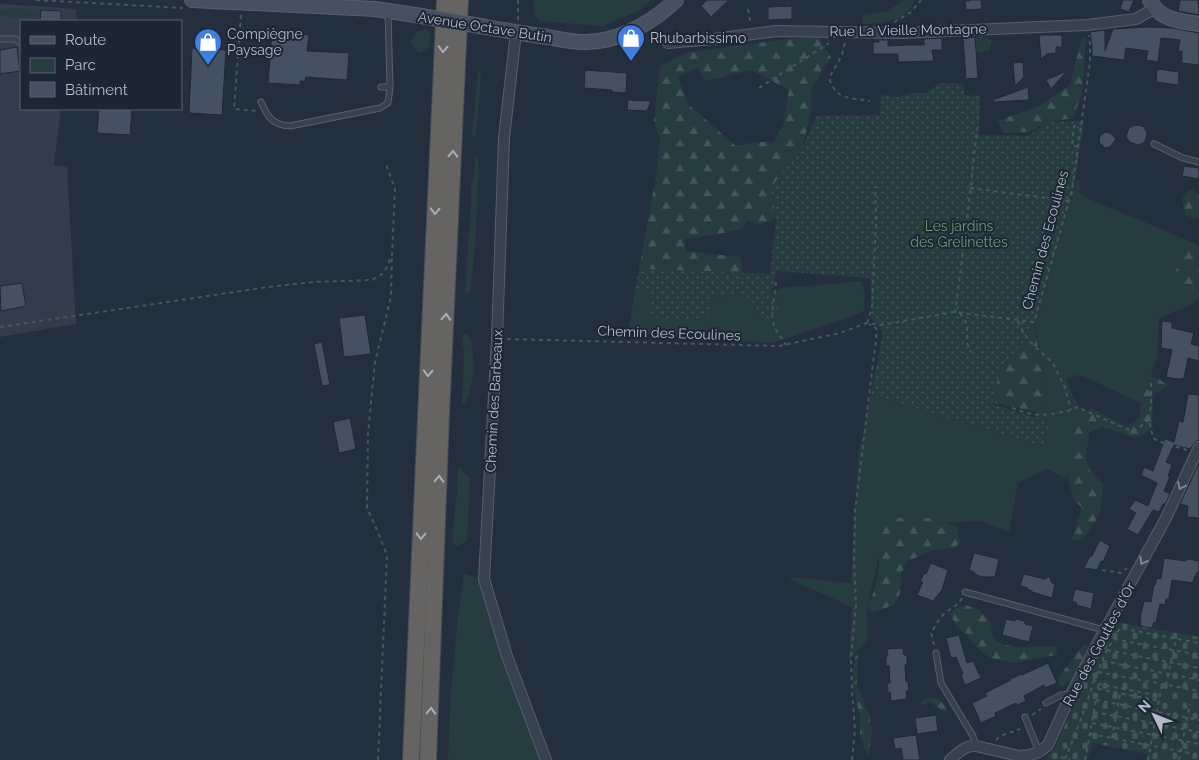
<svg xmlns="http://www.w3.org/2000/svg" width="1199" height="760" viewBox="0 0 1199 760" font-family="Raleway,sans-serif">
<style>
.airport{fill:#323c4b}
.green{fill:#263c3f}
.forest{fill:url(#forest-firs);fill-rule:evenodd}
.cemetery{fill:url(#cemetery-stones)}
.garden{fill:url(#garden-dots)}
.building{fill:#455162;stroke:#1f2835}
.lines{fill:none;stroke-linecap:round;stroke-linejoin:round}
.service-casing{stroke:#565f6c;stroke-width:7}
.minor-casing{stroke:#565f6c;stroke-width:12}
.secondary-casing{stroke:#565f6c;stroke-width:16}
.trunk-casing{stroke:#434c59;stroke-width:18}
.path{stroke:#44595c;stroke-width:2;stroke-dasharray:4 4;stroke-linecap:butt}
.service{stroke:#38414e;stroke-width:5}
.minor{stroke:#38414e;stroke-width:10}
.secondary{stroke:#465061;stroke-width:14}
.trunk{stroke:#656462;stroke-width:16}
.secondary-bridge-casing{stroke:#565f6c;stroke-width:16;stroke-linecap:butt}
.secondary-bridge{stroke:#465061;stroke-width:14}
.oneway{stroke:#a8afba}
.oneway2{stroke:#7c8592}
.labels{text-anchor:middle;stroke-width:4;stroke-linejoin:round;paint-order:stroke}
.street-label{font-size:14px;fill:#b4bcc9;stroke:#1d2633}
.poi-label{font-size:14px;fill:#b4bcc9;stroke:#1d2633;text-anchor:start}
.park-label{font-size:14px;fill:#6b9a76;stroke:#1d2633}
</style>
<defs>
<pattern id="forest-firs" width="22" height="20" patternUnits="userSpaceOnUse" patternTransform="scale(1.25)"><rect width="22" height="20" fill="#263c3f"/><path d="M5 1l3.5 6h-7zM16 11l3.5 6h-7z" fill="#435659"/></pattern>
<pattern id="cemetery-stones" width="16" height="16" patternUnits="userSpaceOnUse" patternTransform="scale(1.25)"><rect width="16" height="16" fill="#263c3f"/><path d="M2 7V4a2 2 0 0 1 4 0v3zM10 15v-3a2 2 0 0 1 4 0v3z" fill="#435659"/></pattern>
<pattern id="garden-dots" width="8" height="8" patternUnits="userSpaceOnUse" patternTransform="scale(1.25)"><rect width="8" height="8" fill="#263c3f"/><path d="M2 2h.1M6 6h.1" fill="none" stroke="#435659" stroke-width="1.8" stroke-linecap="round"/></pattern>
</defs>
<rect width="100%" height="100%" fill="#242f3e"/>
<path class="airport" d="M0,4l76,5 1,12h-56v88h40l-7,57h13l9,158 -76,13z"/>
<g class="green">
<path d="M533,0h119l-15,12 -35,14 -62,-5 -6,-7z"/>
<path d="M905,0h10c-7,20 -35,25 -53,24l1,-10 22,-2z"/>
<path d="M23,8l10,2 8,3 -3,5 -3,1 -6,-1 -29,-2v-6z"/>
<path d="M425,29l5,5c0,10 1,15 -9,19l-4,-2 -6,-9c4,-10 4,-10 14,-13z"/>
<path d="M982,36l10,4 -3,11 -13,1 -1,-15z"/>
<path d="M478,72h3l-2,33 -4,32 -3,-1z"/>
<path d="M477,156l2,3 -4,90 -5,43 -5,2 6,-92v-16l3,-9 1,-20z"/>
<path d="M1077,180l4,2 -2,10 3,4 117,49v46l-6,13 -34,14 -2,40 -16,45 -56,-26 -9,-2 -10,4 12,28 18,8 -30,63 -19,-9 -29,14 -9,49 -29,-11 -94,4 -19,83v32l-18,21 3,-54 -63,-28 3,-2 59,6 7,-126 13,-62 172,51 5,-25 -13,-3 2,-6 10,-17 -12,-69z"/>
<path d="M861,281l4,12 -1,18 -25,10 -67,22 -144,-10 7,-42 16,1 59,15 3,-10 30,-3 11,10 7,14h10l8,-13 -8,-10 12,-8 37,-2z"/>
<path d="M467,334l4,6 4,30 -9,32 -4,3 2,-53c-2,-7 -3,-10 0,-17z"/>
<path d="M458,466l12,13 -3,62 -10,5 -3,-1 -2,-5 3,-35 3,-14 -1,-7z"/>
<path d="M464,574l20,5 61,181h-97l3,-70 7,-74z"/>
</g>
<g class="forest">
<path d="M819,37l12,20 -20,32v22l-8,35 -32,42 5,30 -17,7 -12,-5 -5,9 -18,4 -40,6 2,12 54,6 3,16 -104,-4 18,-99 3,-31 -6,-17 6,-56 25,-13 103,-14zM698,68l7,13 46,-11 38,20 -6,36 -9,16h-18l-20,4 -48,-42 -10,-28z"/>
<path d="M1082,37l4,1 -4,56 -9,24 -25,4 -19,10 -25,1 -7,-12 42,-15 31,-21z"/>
<path d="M1193,189l6,6v24l-13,-3 -4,-16 5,-9z"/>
<path d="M1197,250l2,1v48l-4,5 -16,-16 -5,-11 8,-26z"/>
<path d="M977,318l57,10 4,18 9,49 -10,17 -43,-9 -57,-14z"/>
<path d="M1148,376l10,2 10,8 -15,8 -1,33 -6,6 -11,5 -31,-11 -14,5c-5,26 -8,33 13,52l-3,29 -4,7 -14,20 -10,-1 10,-31 -8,-8 -6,-20 3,-21v-18l9,-26 11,-7 36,19 13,-10 2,-34z"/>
<path d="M907,516l31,3 19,8 3,15 -5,6 -22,2 -25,11 -7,13 -1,19 -6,12 -21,7 -5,-5c5,-13 11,-28 11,-43 0,-12 -4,-24 -1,-36l13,-8z"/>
<path d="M966,605l13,5 12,13 1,11 5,8c18,8 38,4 58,4l3,5 -2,4 -41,8 -24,-5 -8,-5 -9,-8 -9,-12 -8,-6 -7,-13 6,-6z"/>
<path d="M1084,644l4,2c-6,13 -13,35 -26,41l-3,-3 -1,-6z"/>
<path d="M855,654l3,2 -1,29 13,32 2,17 -3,18 -2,4 -4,-13 -3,-5v-21l-8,-35z"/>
<path d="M932,697c8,2 15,8 16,16l-13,-7 -2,-3 -3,-1 -8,3 -1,-2 2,-3z"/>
</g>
<path class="cemetery" d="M1117,622l82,15v123h-52l1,-6 -55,-11 -6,17h-42l10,-12 32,-73z"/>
<path class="garden" d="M940,83l24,1v11l16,1 -1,39 49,1 20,-14 36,-1 -11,73 -38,132 -37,50 -6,28 56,17 4,4 -9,21 -172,-51 12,-63 -11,-13 -2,-41 -93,-7 -6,24 8,10 -7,13h-11l-7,-14 -11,-10 -30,3 -3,10 2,10 -35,3 -30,-4 4,-24 -16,-1 4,-22 131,5 6,-56 -5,-30 32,-42 14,-30 63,-1 1,-20 18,2 9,-4h18z"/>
<g class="building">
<path d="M707,0h22l-18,17 -10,-11z"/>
<path d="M970,0h11l1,9 -16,1 -1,-9h5z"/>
<path d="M1123,0h11l-5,12 -9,-3z"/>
<path d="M1180,0h18l1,15 -21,-4z"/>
<path d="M792,6v13l-24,1v-13z"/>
<path d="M41,10l20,1v10h-21z"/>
<path d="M1148,27l24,1 27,5v32l-17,-2v-12h-4l2,-11 -19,-2 -3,24 -12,-2 2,-9 -22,-3 -2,12 -32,-4v-10l-2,-14 15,-2v21l8,-22z"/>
<path d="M272,33l37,2 -2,16 42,2 -2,27 -41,-3 -1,4h-5v4l-32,-2z"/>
<path d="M1039,35h23v12h-6v6l-9,1 -6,5z"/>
<path d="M975,37l3,41 -12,1 -3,-41z"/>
<path d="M942,38v12h-10l2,11 -36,1v-8h-25v-12h6v-2h9v6l19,-1h17v-6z"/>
<path d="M17,47l3,24 -20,3v-24z"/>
<path d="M192,48l34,2 -4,65 -33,-2z"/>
<path d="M1023,62l1,15 -9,9 -2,-23z"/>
<path d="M1157,69l22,3 -1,13 -22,-3z"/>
<path d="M585,70l42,3 -1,20 -14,-1v-2l-28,-2z"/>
<path d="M1067,71l-16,18 -5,-9z"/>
<path d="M1028,87l1,13 -35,2 -1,-2z"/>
<path d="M628,100l23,1 -4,10 -20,-1z"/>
<path d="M99,109h33l-2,26 -33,-2z"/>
<path d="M1135,125l6,1 3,1 3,7 -2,7 -2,2 -5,2 -8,-3 -4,-5 3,-9z"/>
<path d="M1105,132l5,1 6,6 -6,8 -5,1 -6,-6 1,-6z"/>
<path d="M1184,166l15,2v11l-17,-3z"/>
<path d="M22,283l4,23 -25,5 -1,-25z"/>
<path d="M365,315l6,39 -27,3 -5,-39z"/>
<path d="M1162,321l10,1v6l22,5 -3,11 8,2v15l-11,-3 -4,20 -6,1 -12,-2 6,-27 -11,-2z"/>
<path d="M322,342l8,43 -8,1 -8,-42z"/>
<path d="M1188,394l11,1v45l-4,2 -5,7 -16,-4 -8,17 6,3 -4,11 2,1 -6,14 6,3 -5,10h-2l-4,8 -6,-2 -15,25 -11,-6 9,-16 -7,-4 6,-9 13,6 9,-23 -16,-8 3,-8 9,4 12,-32 9,3 5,-21 4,1z"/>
<path d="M350,418l6,31 -17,4 -6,-31z"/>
<path d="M1199,463v55l-12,-1 1,-11 -8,-2z"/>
<path d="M1100,540l10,6 -7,16 -2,-1 -4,9 -13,-2 6,-12h2z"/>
<path d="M974,553l25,6 -4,18h-12l-6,-2 -3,-3 -5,-2z"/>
<path d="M1164,558l22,3 1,-2 12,2v9l-5,8 -1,5 -21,-3 -3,19h-3l-1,6 -5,-1 -4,19 -2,-1 -2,6 -12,-2 1,-7 -1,-1 4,-17 7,1 3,-17h1l2,-7 4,1z"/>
<path d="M931,563l17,7 -6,20 -9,11 -16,-6 6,-13h-3l4,-9 2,1z"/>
<path d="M1024,574l21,5 4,-3 3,7 3,1 -3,14 -20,-6v-1l-5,-2 1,-1 -8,-2z"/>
<path d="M1075,589l19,4 -3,16 -15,-4 1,-2 -5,-2z"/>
<path d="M1006,619l9,2 1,-2 9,2v3l8,2 -4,16 -27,-7z"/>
<path d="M959,635l8,28 6,-2 8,17 -16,7 -4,-10 2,-1 -7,-17 -5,1 -5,-20z"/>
<path d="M903,648l1,7h3v10h-2l1,17 2,-1 1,10h-3l1,8 -16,2 -1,-9 -2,1 -1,-10h3l-1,-17h-3v-10h2l-1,-7z"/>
<path d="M1048,663l9,20 -12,5 -1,-3 -20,11 2,5 -9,4 -1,-2 -21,10 1,3 -15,7 -9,-20 15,-7 -2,-3 26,-13 -1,-1 12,-5v1z"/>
<path d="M936,715l2,16 -21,3 -2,-16z"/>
<path d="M916,735l4,25h-17l-2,-12 -6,1 -2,-11z"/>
</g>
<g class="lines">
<g class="service-casing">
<g id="service">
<path d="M0,39h15l6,4"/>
<path d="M381,87h9"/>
<path d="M261,102c7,16 12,23 29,24l90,-18 8,-5 2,-16 -2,-74"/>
<path d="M1154,144l29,14 16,4"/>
<path d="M965,592l139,38"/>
<path d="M936,653l5,30 32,53 3,9"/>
<path d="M1046,703l15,-8 10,-1"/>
<path d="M1025,717l14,35"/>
</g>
</g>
<g class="minor-casing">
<g id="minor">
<path d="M516,32l-12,106 -7,201 -13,240 23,77 39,104"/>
<path d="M668,43l45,-4 64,-8 125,2 185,-8 49,-6 19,-11"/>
<path d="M950,760c8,-7 15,-15 26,-14l43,10 11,-1 9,-3 9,-7 23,-51 24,-46 71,-130 33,-71"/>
</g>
</g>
<g class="secondary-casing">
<g id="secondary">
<path d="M192,0l183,9 40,6"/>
<path d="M1150,0c9,20 30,21 49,24"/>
<path d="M486,27c21,4 41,7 62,10 11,2 23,5 35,5 34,1 69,-19 93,-42"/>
</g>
</g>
<g class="trunk-casing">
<g id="trunk">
<path d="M411,760l15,-343 19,-417"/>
<path d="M428,760l13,-346 19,-414"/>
</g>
</g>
<g class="path">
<path d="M36,0l147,8"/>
<path d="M748,9l2,11v3"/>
<path d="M241,15l-7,94 24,2"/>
<path d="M518,20v-20"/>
<path d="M894,22l17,-10 10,-12"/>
<path d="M641,39l3,1 15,2"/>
<path d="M845,43l-3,12 -13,23c8,23 20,19 41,23"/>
<path d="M759,88l70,-45"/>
<path d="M1078,146h-6l2,-20 7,-2"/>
<path d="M970,188l99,13"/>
<path d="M776,282l-4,31 2,14 12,18"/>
<path d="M955,313l12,-93 10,-91"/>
<path d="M960,313l7,11v19l4,9"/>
<path d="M1018,321c3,8 7,13 11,20l24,22 12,25 6,22"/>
<path d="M867,323l5,-15 4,-86 -1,-36"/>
<path d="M0,327l268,-40 45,-5 59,-2 12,-7 8,-18 3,-66 -9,-25"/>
<path d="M507,339l272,7 61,-13 27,-10 14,2 73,-13 80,10 38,-132 18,-128v-18l-1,-9"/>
<path d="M1151,383v22l-2,15 4,18 5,3 29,9"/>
<path d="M1012,408c18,6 25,9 45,5 7,-1 13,-2 20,-6l52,23 5,1 15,-11"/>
<path d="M1102,570l19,3 6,-5"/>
<path d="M1114,639l85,16"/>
<path d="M934,645l-3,-12c4,-6 7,-13 12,-18 6,-7 15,-8 19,-17"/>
<path d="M1107,650l92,18"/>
<path d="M1103,661l96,19"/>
<path d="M1098,672l101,19"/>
<path d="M1098,684l62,12"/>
<path d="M1166,685l10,-46"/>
<path d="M1098,689l61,12"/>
<path d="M1096,700l103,20"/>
<path d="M1094,712l105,20"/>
<path d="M1032,715l9,-6"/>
<path d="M1092,723l107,21"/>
<path d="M1091,734l108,21"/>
<path d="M1112,738l8,-44"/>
<path d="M996,740l4,-4 20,-7"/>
<path d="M1053,755l17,5"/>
<path d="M1065,759c11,-26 21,-52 29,-79"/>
<path d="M378,760l9,-205 -10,-25 -10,-22 1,-75 7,-71 16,-65 1,-42"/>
<path d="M852,760l3,-30 -3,-38 -1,-36 5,-51 -2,-45 1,-49 22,-180 -1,-3 -7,-4"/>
<path d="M1085,760l13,-71v-5l-4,-4 13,-30 13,-22 79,15"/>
<path d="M1148,760l14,-76"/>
<path d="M1179,760l11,-56"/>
</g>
<use href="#service" class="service"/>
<use href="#minor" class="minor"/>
<use href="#secondary" class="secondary"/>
<use href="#trunk" class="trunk"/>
<g class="secondary-bridge-casing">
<path id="secondary-bridge" d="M415,15l71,12"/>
</g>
<use href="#secondary-bridge" class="secondary-bridge"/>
</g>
<defs><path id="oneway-chevron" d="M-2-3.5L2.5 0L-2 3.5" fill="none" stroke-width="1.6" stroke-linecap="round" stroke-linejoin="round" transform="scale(1.25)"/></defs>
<g class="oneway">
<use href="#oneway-chevron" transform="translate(443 49) rotate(93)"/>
<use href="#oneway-chevron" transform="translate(453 154) rotate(-87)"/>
<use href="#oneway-chevron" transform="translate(435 211) rotate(93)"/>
<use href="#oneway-chevron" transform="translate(446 317) rotate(-87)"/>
<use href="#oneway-chevron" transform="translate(428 373) rotate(93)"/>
<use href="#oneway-chevron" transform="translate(439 479) rotate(-88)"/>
<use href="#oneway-chevron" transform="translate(421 536) rotate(92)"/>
<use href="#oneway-chevron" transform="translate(431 711) rotate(-88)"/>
</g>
<g class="oneway2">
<use href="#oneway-chevron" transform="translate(1181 486) rotate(115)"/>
<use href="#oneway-chevron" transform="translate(1143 561) rotate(119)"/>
</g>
<defs>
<g id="shop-pin" transform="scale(1.4375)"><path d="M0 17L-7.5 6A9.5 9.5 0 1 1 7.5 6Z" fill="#3f7fe0" stroke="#1d2633"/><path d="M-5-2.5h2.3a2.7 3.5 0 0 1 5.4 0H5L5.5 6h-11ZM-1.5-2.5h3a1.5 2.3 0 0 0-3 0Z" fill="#fff"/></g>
</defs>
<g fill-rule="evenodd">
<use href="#shop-pin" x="631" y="38"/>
<use href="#shop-pin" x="208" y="42"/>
</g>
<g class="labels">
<g class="street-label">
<text transform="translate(485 27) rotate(9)" y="5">Avenue Octave Butin</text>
<text transform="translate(908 30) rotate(-1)" y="5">Rue La Vieille Montagne</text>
<text transform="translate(1045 240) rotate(-75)" y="5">Chemin des Ecoulines</text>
<text transform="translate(669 333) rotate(2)" y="5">Chemin des Ecoulines</text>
<text transform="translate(494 401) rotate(-87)" y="5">Chemin des Barbeaux</text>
<text transform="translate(1099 644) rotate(-62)" y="5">Rue des Gouttes d'Or</text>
</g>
<g class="poi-label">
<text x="227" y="39">Compiègne<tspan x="227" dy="16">Paysage</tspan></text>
<text x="650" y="43">Rhubarbissimo</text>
</g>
<g class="park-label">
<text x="959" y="231">Les jardins<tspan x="959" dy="16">des Grelinettes</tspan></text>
</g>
</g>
<rect x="20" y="20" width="162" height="90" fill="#1d2633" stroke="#59626f"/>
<rect x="30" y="36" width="25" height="8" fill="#465061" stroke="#59626f"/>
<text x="65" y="45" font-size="15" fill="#b4bcc9">Route</text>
<rect x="30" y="58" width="25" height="15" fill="#263c3f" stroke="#59626f"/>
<text x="65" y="70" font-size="15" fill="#b4bcc9">Parc</text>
<rect x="30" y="82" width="25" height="15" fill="#455162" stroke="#59626f"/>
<text x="65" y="95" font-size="15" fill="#b4bcc9">Bâtiment</text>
<g transform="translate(1154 715) rotate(313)" stroke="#1d2633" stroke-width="4" paint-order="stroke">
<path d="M0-4L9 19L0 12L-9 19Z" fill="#b4bcc9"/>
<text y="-8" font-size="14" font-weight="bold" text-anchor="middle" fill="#b4bcc9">N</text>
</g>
</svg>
